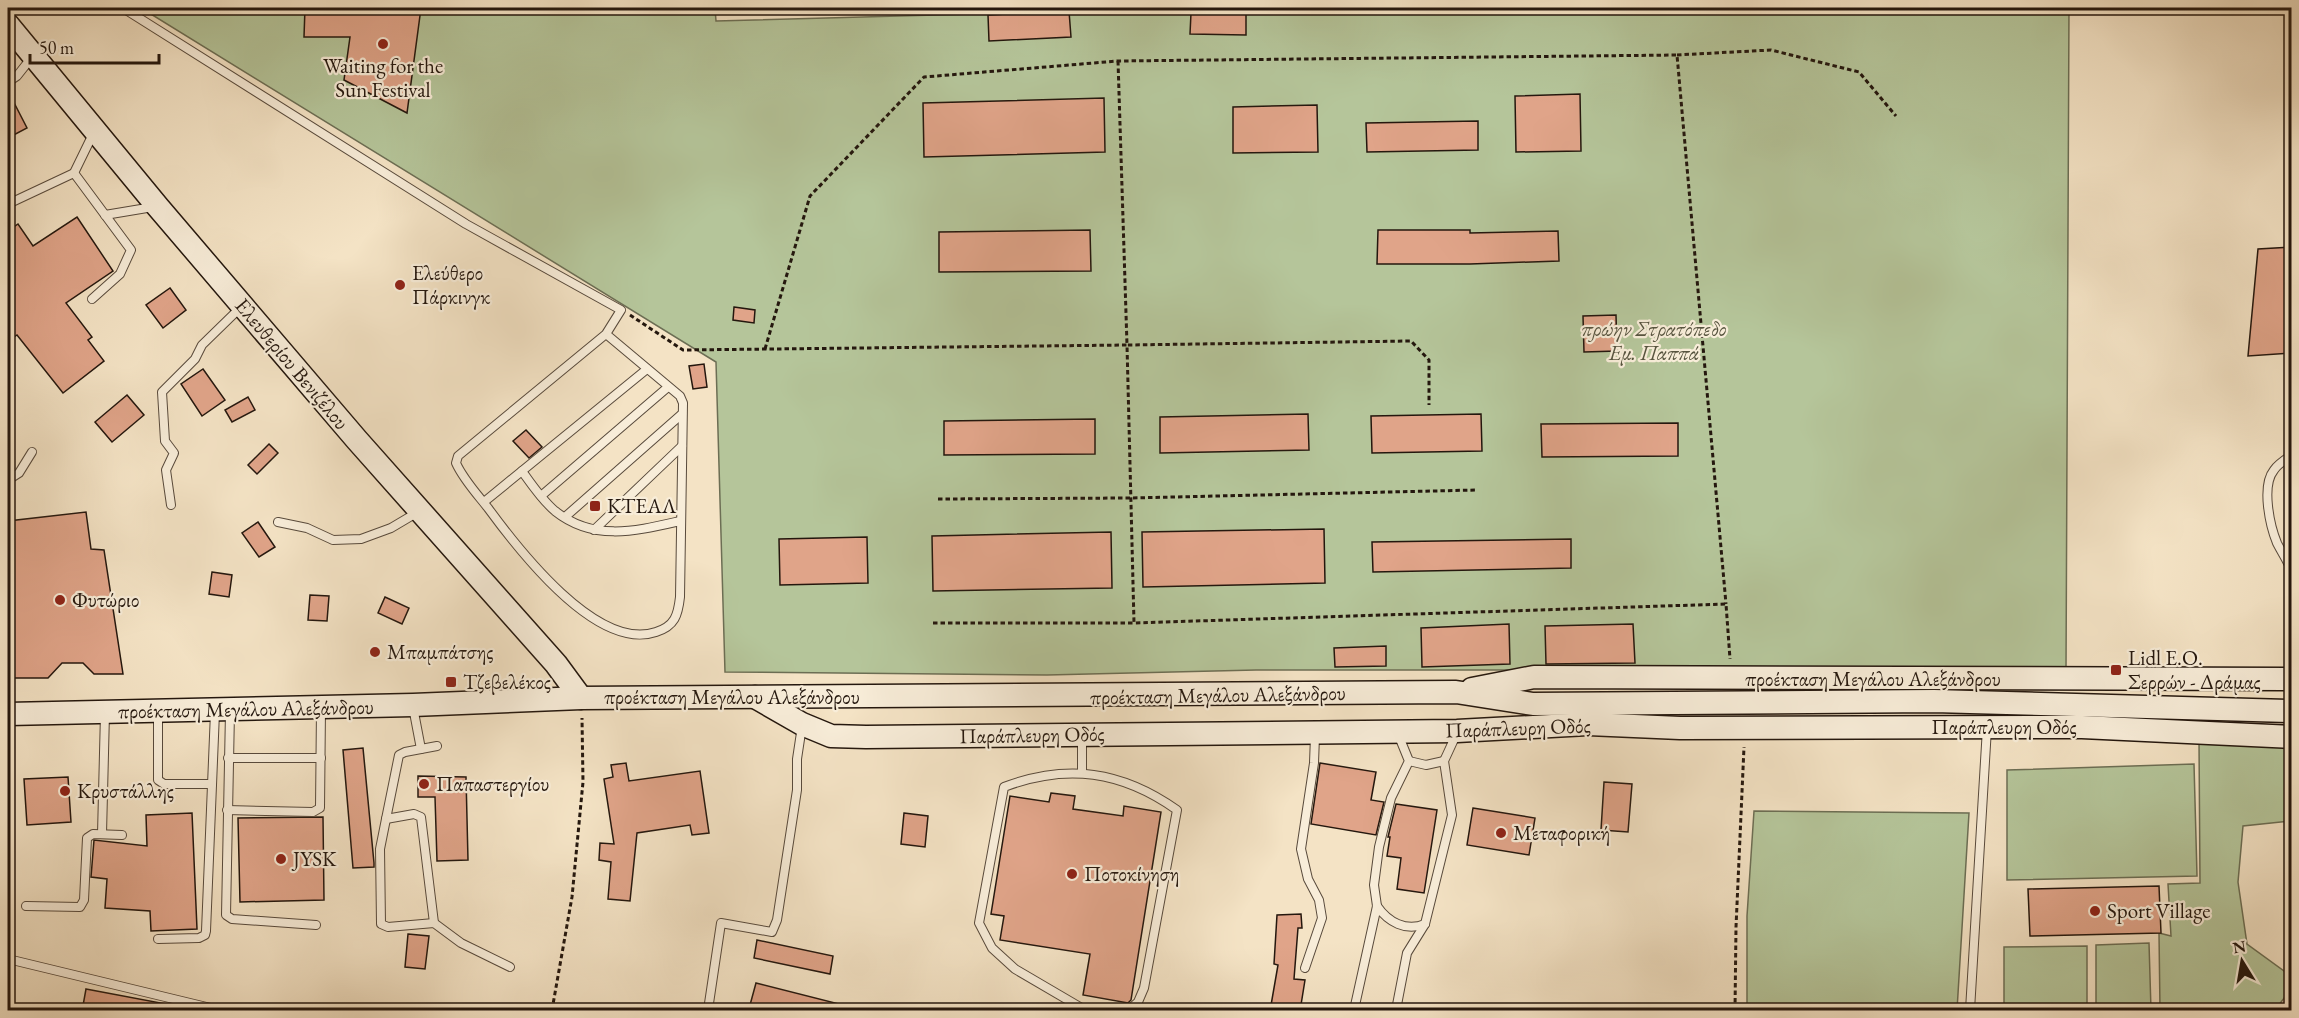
<svg xmlns="http://www.w3.org/2000/svg" width="2299" height="1018" viewBox="0 0 2299 1018" font-family="'EB Garamond',serif">
<style>
.green{fill:#b5c59a;stroke:#6c6e54;stroke-width:1.5}
.building{fill:#e0a489;stroke:#24170e;stroke-width:1.5}
.lines{fill:none;stroke-linecap:round;stroke-linejoin:round}
.lane-casing{stroke:#584a3c;stroke-width:10}
.secondary-casing{stroke:#24170e;stroke-width:25}
.path{stroke:#24170e;stroke-width:3;stroke-dasharray:4.5 3;stroke-linecap:butt}
.lane{stroke:#f8edd9;stroke-width:8}
.secondary{stroke:#f8edd9;stroke-width:22}
.poi-dot{fill:#8f2418;stroke:#f8edd9;stroke-width:2}
.labels{text-anchor:middle;stroke-width:4.5;stroke-linejoin:round;paint-order:stroke}
.poi-label{font-size:21px;fill:#24170e;stroke:#f8edd9;text-anchor:start}
.park-label{font-size:21px;font-style:italic;fill:#57543f;stroke:#f8edd9}
.street-label{font-size:21px;fill:#24170e;stroke:#f8edd9}
</style>
<rect width="100%" height="100%" fill="#f4e3c5"/>
<filter id="stains"><feTurbulence type="fractalNoise" baseFrequency=".00333" numOctaves="4"/><feColorMatrix values="0 0 0 0 .2 0 0 0 0 .09 0 0 0 0 .02 0 0 0 .5 -.17"/></filter>
<radialGradient id="worn" r=".72"><stop offset=".6" stop-color="#630" stop-opacity="0"/><stop offset="1" stop-color="#630" stop-opacity=".3"/></radialGradient>
<g class="green">
<path d="M141,8h574l1,13 480,-13h873l-3,662h-810l-209,5 -322,-3 -9,-310z"/>
<path d="M2199,739l92,9v73l-48,5 -5,56 9,62 44,32v13l-16,21h-115l-1,-77 12,3 -3,-52 32,-1z"/>
<path d="M2194,764l3,112 -190,4v-110z"/>
<path d="M1754,811l215,2 -12,197h-210v-94z"/>
<path d="M2149,943l2,67h-55v-65z"/>
<path d="M2087,946v64h-83v-63z"/>
</g>
<g class="building">
<path d="M305,8h116l-14,105 -63,-33 6,-43h-46z"/>
<path d="M1069,11l2,26 -82,4 -1,-26z"/>
<path d="M1191,13h55v22l-56,-1z"/>
<path d="M8,91l19,37 -19,10z"/>
<path d="M1580,94l1,57 -65,1 -1,-56z"/>
<path d="M1104,98l1,54 -181,5 -1,-54z"/>
<path d="M1317,105l1,47 -85,1v-46z"/>
<path d="M1478,121v29l-111,2 -1,-29z"/>
<path d="M77,217l36,54 -47,32 26,34 -4,3 16,21 -41,32 -46,-58 -3,2 -6,-11v-95l10,-7 15,22z"/>
<path d="M1090,230l1,41 -152,1v-40z"/>
<path d="M1378,230h92v3l88,-2 1,30 -89,3h-93z"/>
<path d="M2292,247v106l-44,3 10,-107z"/>
<path d="M170,288l16,22 -23,18 -17,-23z"/>
<path d="M734,307l21,3 -1,13 -21,-3z"/>
<path d="M1616,315l1,36 -33,1 -1,-36z"/>
<path d="M704,364l3,23 -14,2 -4,-23z"/>
<path d="M203,369l22,31 -23,16 -21,-32z"/>
<path d="M127,395l17,20 -32,27 -17,-20z"/>
<path d="M248,397l7,13 -23,12 -7,-12z"/>
<path d="M1308,414l1,36 -149,3v-36z"/>
<path d="M1481,414l1,37 -110,2 -1,-37z"/>
<path d="M1095,419v35l-151,1v-34z"/>
<path d="M1678,423v33l-136,1 -1,-33z"/>
<path d="M526,430l16,17 -13,11 -16,-17z"/>
<path d="M269,444l9,9 -21,21 -9,-9z"/>
<path d="M86,512l5,37 13,1 19,124h-29l-11,-11h-21l-14,15h-36l-4,-28v-129z"/>
<path d="M258,522l17,25 -16,10 -17,-24z"/>
<path d="M1324,529l1,54 -182,4 -1,-55z"/>
<path d="M1111,532l1,56 -179,3 -1,-55z"/>
<path d="M867,537l1,46 -88,2 -1,-46z"/>
<path d="M1571,539v29l-198,4 -1,-30z"/>
<path d="M212,572l20,3 -3,22 -20,-3z"/>
<path d="M310,595l19,1 -2,25 -19,-1z"/>
<path d="M385,597l24,11 -7,16 -24,-11z"/>
<path d="M1509,624l1,40 -88,3 -1,-39z"/>
<path d="M1633,624l2,39 -89,1 -1,-38z"/>
<path d="M1386,646v20l-51,1 -1,-19z"/>
<path d="M363,748l11,115v4l-21,1 -10,-118z"/>
<path d="M626,763l3,18 71,-10 9,62 -17,2 -2,-10 -53,8 -7,68 -22,-2 3,-37 -12,-2 1,-17 14,1 -10,-65 9,-2 -2,-12z"/>
<path d="M1320,763l56,9 -5,28 13,2 -8,33 -65,-11z"/>
<path d="M418,776l48,1 2,83 -31,1 -2,-64h-17z"/>
<path d="M68,777l3,45 -44,3 -3,-46z"/>
<path d="M1604,782l28,2 -4,48 -27,-2z"/>
<path d="M1051,793l24,3 -2,13 50,7 1,-10 37,6 -30,188 -3,3 -45,-8 7,-41 -90,-14 4,-24 -13,-2 19,-118 39,6z"/>
<path d="M1396,804l41,6 -13,83 -27,-4 4,-31 -14,-2 3,-19h-2z"/>
<path d="M1473,808l62,10 -6,37 -62,-10z"/>
<path d="M192,813l5,116 -46,2 -1,-20 -45,-3 2,-29 -16,-2 3,-37 53,6 -1,-31z"/>
<path d="M904,813l24,3 -3,31 -24,-3z"/>
<path d="M323,817l1,83 -84,2 -2,-84z"/>
<path d="M2159,886l2,47 -131,3 -2,-47z"/>
<path d="M1301,914l1,14h-4l-4,51 11,1 -5,31h-30l8,-46 -4,-1 3,-49z"/>
<path d="M408,934l21,2 -4,33 -20,-2z"/>
<path d="M757,940l76,16 -3,18 -76,-16z"/>
<path d="M756,983l91,23v5h-76l-21,-6z"/>
<path d="M86,989l80,15 -1,7h-83z"/>
</g>
<g class="lines">
<g class="lane-casing">
<g id="lane">
<path d="M123,8l343,216 155,86 -15,24 -148,122 -2,7c7,16 21,31 32,45 30,41 109,144 168,124 19,-6 22,-17 24,-35l3,-194 -3,-7 -74,-62"/>
<path d="M8,82l9,-6 15,-19"/>
<path d="M74,173l19,-39"/>
<path d="M8,204l66,-31 57,77 -11,24 -28,25"/>
<path d="M105,215l48,-8"/>
<path d="M2292,455c-6,4 -14,9 -18,15 -13,16 -4,56 3,73 5,10 11,18 15,29"/>
<path d="M522,471c10,14 20,29 33,40 39,31 81,20 125,10"/>
<path d="M8,480l11,-7 13,-21"/>
<path d="M541,496l127,-109"/>
<path d="M484,502l163,-133"/>
<path d="M171,505l-5,-35 8,-17 -9,-12 -3,-49 33,-33 7,-14 39,-38"/>
<path d="M565,517l117,-103"/>
<path d="M278,522l29,6 26,12 28,-1 30,-11 27,-16"/>
<path d="M594,530l88,-84"/>
<path d="M413,707l8,42"/>
<path d="M158,712v68l6,4h48"/>
<path d="M230,712l-4,203 6,4 84,6"/>
<path d="M228,758h93"/>
<path d="M1409,761l17,4 18,-4"/>
<path d="M1082,773v-35"/>
<path d="M227,810l86,2 7,-4 1,-99"/>
<path d="M386,819l-6,30 1,75 7,3 46,-4 27,20 49,24"/>
<path d="M102,834l3,-121"/>
<path d="M26,906l54,1 4,-7 3,-62 6,-4 29,1"/>
<path d="M1377,906c11,16 29,26 48,18"/>
<path d="M434,923l-13,-106 -7,-3 -28,5 13,-64 6,-3 32,-6"/>
<path d="M158,939l41,-1 6,-3 1,-4 9,-219"/>
<path d="M8,959l211,51"/>
<path d="M1305,968l17,-50 -3,-18 -11,-21 -7,-30 13,-86 1,-27"/>
<path d="M708,1010l13,-87 51,9 5,-12 20,-130v-31l5,-33"/>
<path d="M1085,1010l-70,-41 -23,-21 -13,-25 25,-136c63,-24 118,-16 173,23l-33,178 -6,14 -9,8"/>
<path d="M1354,1010l23,-104 -3,-21 5,-38 12,-49 18,-37 -11,-27"/>
<path d="M1396,1010l11,-57 18,-29 27,-109 -8,-54 12,-26"/>
<path d="M1970,1010l17,-282"/>
</g>
</g>
<g class="secondary-casing">
<g id="secondary">
<path d="M8,25l150,182 199,233 199,224 25,34"/>
<path d="M1472,689l62,-12 758,2"/>
<path d="M755,697l47,27 29,12 35,1 591,-6 131,-7 92,4 402,-1 210,10"/>
<path d="M8,714l405,-9 168,-7 875,-6 77,12 401,-3 358,10"/>
</g>
</g>
<g class="path">
<path d="M1677,55l94,-5 88,22 37,44"/>
<path d="M1118,61l9,284 284,-4 18,19v45"/>
<path d="M630,315l53,35 444,-5 7,278 592,-19 4,55"/>
<path d="M765,349l45,-153 114,-119 194,-16 559,-6 49,549"/>
<path d="M938,499l193,-1 345,-8"/>
<path d="M933,623h201"/>
<path d="M552,1010l20,-113 11,-115 -1,-64"/>
<path d="M1735,1010l1,-83 8,-180"/>
</g>
<use href="#lane" class="lane"/>
<use href="#secondary" class="secondary"/>
</g>
<g class="poi-dot">
<circle cx="383" cy="44" r="6"/>
<circle cx="400" cy="285" r="6"/>
<rect x="589" y="500" width="12" height="12" rx="3"/>
<circle cx="60" cy="600" r="6"/>
<circle cx="375" cy="652" r="6"/>
<rect x="2110" y="664" width="12" height="12" rx="3"/>
<rect x="445" y="676" width="12" height="12" rx="3"/>
<circle cx="424" cy="784" r="6"/>
<circle cx="65" cy="791" r="6"/>
<circle cx="1501" cy="833" r="6"/>
<circle cx="281" cy="859" r="6"/>
<circle cx="1072" cy="874" r="6"/>
<circle cx="2095" cy="911" r="6"/>
</g>
<g class="labels">
<g class="poi-label">
<text x="383" y="73" text-anchor="middle">Waiting for the<tspan x="383" dy="24">Sun Festival</tspan></text>
<text x="412" y="280">Ελεύθερο<tspan x="412" dy="24">Πάρκινγκ</tspan></text>
<text x="607" y="513">ΚΤΕΑΛ</text>
<text x="72" y="607">Φυτώριο</text>
<text x="387" y="659">Μπαμπάτσης</text>
<text x="2128" y="665">Lidl Ε.Ο.<tspan x="2128" dy="24">Σερρών - Δράμας</tspan></text>
<text x="463" y="689">Τζεβελέκος</text>
<text x="436" y="791">Παπαστεργίου</text>
<text x="77" y="798">Κρυστάλλης</text>
<text x="1513" y="840">Μεταφορική</text>
<text x="293" y="866">JYSK</text>
<text x="1084" y="881">Ποτοκίνηση</text>
<text x="2107" y="918">Sport Village</text>
</g>
<g class="park-label">
<text x="1654" y="336">πρώην Στρατόπεδο<tspan x="1654" dy="24">Εμ. Παππά</tspan></text>
</g>
<g class="street-label">
<text transform="translate(292 364) rotate(50)" y="7">Ελευθερίου Βενιζέλου</text>
<text x="1873" y="686">προέκταση Μεγάλου Αλεξάνδρου</text>
<text transform="translate(1218 695) rotate(-1)" y="7">προέκταση Μεγάλου Αλεξάνδρου</text>
<text x="732" y="704">προέκταση Μεγάλου Αλεξάνδρου</text>
<text transform="translate(246 709) rotate(-1)" y="7">προέκταση Μεγάλου Αλεξάνδρου</text>
<text x="2004" y="734">Παράπλευρη Οδός</text>
<text transform="translate(1518 728) rotate(-2)" y="7">Παράπλευρη Οδός</text>
<text transform="translate(1032 735) rotate(-1)" y="7">Παράπλευρη Οδός</text>
</g>
</g>
<rect width="2299" height="1018" fill="none" stroke="#f4e3c5" stroke-width="30"/>
<rect x="9" y="9" width="2281" height="1000" fill="none" stroke="#24170e" stroke-width="3"/>
<rect x="15" y="15" width="2269" height="988" fill="none" stroke="#24170e" stroke-width="1.5"/>
<g transform="translate(2242 961) rotate(349)" stroke="#f8edd9" stroke-width="4.5" paint-order="stroke">
<path d="M0-4.5L10 22L0 15L-10 22Z" fill="#24170e"/>
<text y="-9" font-size="16" font-weight="bold" text-anchor="middle" fill="#24170e">N</text>
</g>
<path d="M30 54v9h129v-9" fill="none" stroke="#24170e" stroke-width="3"/>
<text x="39" y="54" font-size="18" fill="#24170e" stroke="#f8edd9" stroke-width="4.5" paint-order="stroke">50 m</text>
<rect width="100%" height="100%" filter="url(#stains)"/>
<rect width="100%" height="100%" fill="url(#worn)"/>
</svg>
